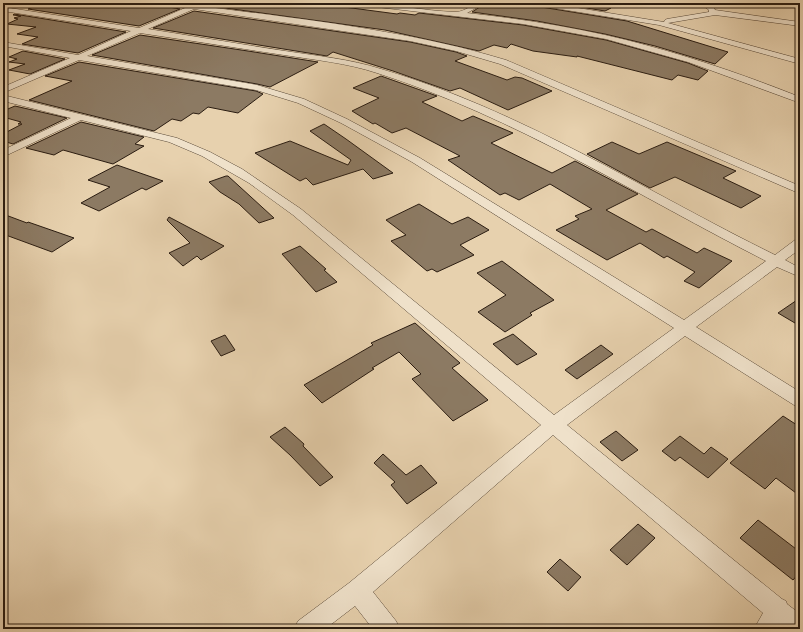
<svg xmlns="http://www.w3.org/2000/svg" width="803" height="632" viewBox="0 0 803 632" font-family="'IM FELL DW Pica',serif">
<style>
.building{fill:#8c7a63;stroke:#2a1c11}
.lines{fill:none;stroke-linecap:round;stroke-linejoin:round}
.minor-casing{stroke:#594938;stroke-width:1}
.minor{fill:#efe1ca;fill-rule:evenodd}
</style>
<rect width="100%" height="100%" fill="#e7d1ae"/>
<filter id="stains"><feTurbulence type="fractalNoise" baseFrequency=".005" numOctaves="4"/><feColorMatrix values="0 0 0 0 .2 0 0 0 0 .09 0 0 0 0 .02 0 0 0 .5 -.17"/></filter>
<radialGradient id="worn" r=".72"><stop offset=".6" stop-color="#630" stop-opacity="0"/><stop offset="1" stop-color="#630" stop-opacity=".3"/></radialGradient>
<g class="building">
<path d="M45,3h115l4,3 16,3 -41,17 -111,-17z"/>
<path d="M189,3h125l83,11 3,-1 15,2 4,-2 104,12 83,15 82,23 20,8 -10,9 -20,-5 -6,5 -95,-24v1l-44,-6 -22,-7 -4,4 -13,-3 -15,6 -94,-21z"/>
<path d="M486,3h45l4,3 92,15 101,31 -13,12 -60,-18 -50,-12 -68,-13 -65,-9z"/>
<path d="M556,3h32l23,5 -6,3z"/>
<path d="M194,11l216,31 46,10 11,4 -12,5 52,19 8,-3 7,1 30,13 -44,19 -48,-22 -10,3 -57,-20 -60,-19 -6,4 -174,-28z"/>
<path d="M13,15l1,-1 112,18 -48,21 -56,-9 16,-7 -21,-3 19,-7 -29,-3 11,-5 -4,-1 7,-2z"/>
<path d="M140,35l108,16 70,11 -48,25 -13,-3 -165,-29z"/>
<path d="M23,51l42,8 -35,15 -21,-4 16,-6 -16,-2 8,-3 -8,-2z"/>
<path d="M79,62l177,29 7,3 -25,19 -30,-6 -9,7 -6,-1 -12,8 -9,-2 -18,12 -125,-31 43,-19 -27,-5z"/>
<path d="M381,76l56,20 -15,6 40,19 11,-5 40,17 -22,10 61,30 23,-12 63,33 -32,16 40,22 6,-3 45,24 7,-5 28,13 -33,27 -15,-7 11,-9 -28,-16 -3,2 -24,-15 -33,17 -51,-30 23,-11 -4,-3 17,-7 -42,-25 -31,16 -14,-7 -5,2 -52,-35 12,-4 -54,-28 -14,5 -17,-10 -2,1 -21,-13 27,-13 -26,-10z"/>
<path d="M15,106l52,12 -54,26 -10,-3v-7l19,-10h-4l3,-2 -18,-5v-6z"/>
<path d="M81,122l63,15 -9,7 9,2 -31,18 -50,-14 -9,5 -28,-7z"/>
<path d="M324,124l22,15 47,34 -20,6 -10,-10 -50,16 -7,-7 -6,3 -45,-28 35,-12 58,24 3,-5 -41,-29z"/>
<path d="M612,142l27,12 28,-12 69,29 -13,7 38,18 -20,12 -66,-31 -25,11 -63,-34z"/>
<path d="M117,165l46,16 -17,9 -4,-2 -43,23 -18,-8 29,-16 -22,-7z"/>
<path d="M226,176h2l46,42 -15,5 -20,-19 -19,-12 -11,-10z"/>
<path d="M419,204l33,20 16,-7 21,13 -29,15 14,10 -37,17 -5,-3 -5,2 -36,-30 15,-6 -20,-15z"/>
<path d="M3,214l24,9 1,-1 46,16 -22,14 -49,-18z"/>
<path d="M169,217l55,29 -23,14 -4,-4 -14,10 -14,-13 21,-10 -23,-23z"/>
<path d="M300,246l26,23 -2,1 13,12 -21,10 -34,-38z"/>
<path d="M502,261l52,39 -24,13 2,2 -27,17 -27,-20 28,-17 -29,-22z"/>
<path d="M800,298v28l-22,-13z"/>
<path d="M415,323l45,40 -8,5 36,32 -35,21 -41,-42 9,-5 -22,-22 -27,16 2,1 -52,34 -18,-18 69,-40 -2,-2z"/>
<path d="M513,334l24,20 -20,11 -24,-21z"/>
<path d="M225,335l10,15 -14,6 -10,-15z"/>
<path d="M601,345l12,9 -36,25 -12,-9z"/>
<path d="M783,416l17,11v69l-24,-18 -11,11 -35,-26z"/>
<path d="M285,427l19,17 -1,2 30,31 -13,9 -30,-31 -20,-18z"/>
<path d="M616,431l22,19 -16,11 -22,-19z"/>
<path d="M680,436l24,18 7,-7 17,12 -20,19 -28,-21 -5,4 -13,-10z"/>
<path d="M383,454l23,21 15,-10 16,18 -30,21 -16,-19 4,-3 -21,-19z"/>
<path d="M758,520l42,32v20l-7,8 -53,-42z"/>
<path d="M638,524l17,14 -28,27 -17,-15z"/>
<path d="M560,559l21,18 -13,14 -21,-19z"/>
</g>
<g class="lines">
<g class="minor-casing">
<g id="minor">
<path d="M161,3h17c110,15 222,25 328,57l294,126v7l-4,-1 -296,-128 -44,-13 -46,-10 -216,-32 -46,20c45,7 91,15 137,22 32,5 65,8 96,18 140,41 264,122 394,186l20,-15 5,-1v10l-15,11 15,8v9l-23,-10 -81,60 104,65v15l-6,-2 -109,-69 -118,89 215,174 4,2 1,3 13,10v15h-18l-2,-2 -1,2h-25l9,-16 -210,-178 -180,157 23,29 4,8h-27l-18,-23 -30,23h-31l4,-8 51,-38 192,-158 -248,-210 -44,-32 -47,-27 -33,-14 -88,-22 -78,37v-7l68,-32 -68,-17v-6l174,43 33,14 32,17 59,40 253,206 120,-87 -262,-166 -71,-39 -43,-20 -42,-13 -177,-30 -76,33v-6l67,-29 -67,-12v-4l75,13 53,-24 -128,-20v-4l136,21 46,-20 -21,-3zM140,33c48,7 96,15 144,22 31,5 63,8 93,18 138,44 261,123 389,188l-82,59 -264,-162 -73,-39 -43,-20 -47,-14 -170,-29z"/>
<path d="M357,3c33,0 66,8 99,9 9,0 16,-9 29,-9l-18,10c46,5 93,12 138,22 67,15 132,37 195,62v6l-112,-41 -82,-23 -83,-15 -163,-19z"/>
<path d="M532,3h15l117,19 1,-2 2,-1 42,-7v-2l-10,-7h8l7,5 1,2 85,12v4l-85,-11 -47,8 132,36v5l-141,-39 -124,-20z"/>
<path d="M793,3h7v2l-6,-1z"/>
</g>
</g>
<use href="#minor" class="minor"/>
</g>
<rect width="803" height="632" fill="none" stroke="#e7d1ae" stroke-width="16"/>
<rect x="4" y="4" width="795" height="624" fill="none" stroke="#2a1c11" stroke-width="2"/>
<rect x="8" y="8" width="787" height="616" fill="none" stroke="#2a1c11"/>
<rect width="100%" height="100%" filter="url(#stains)"/>
<rect width="100%" height="100%" fill="url(#worn)"/>
</svg>
